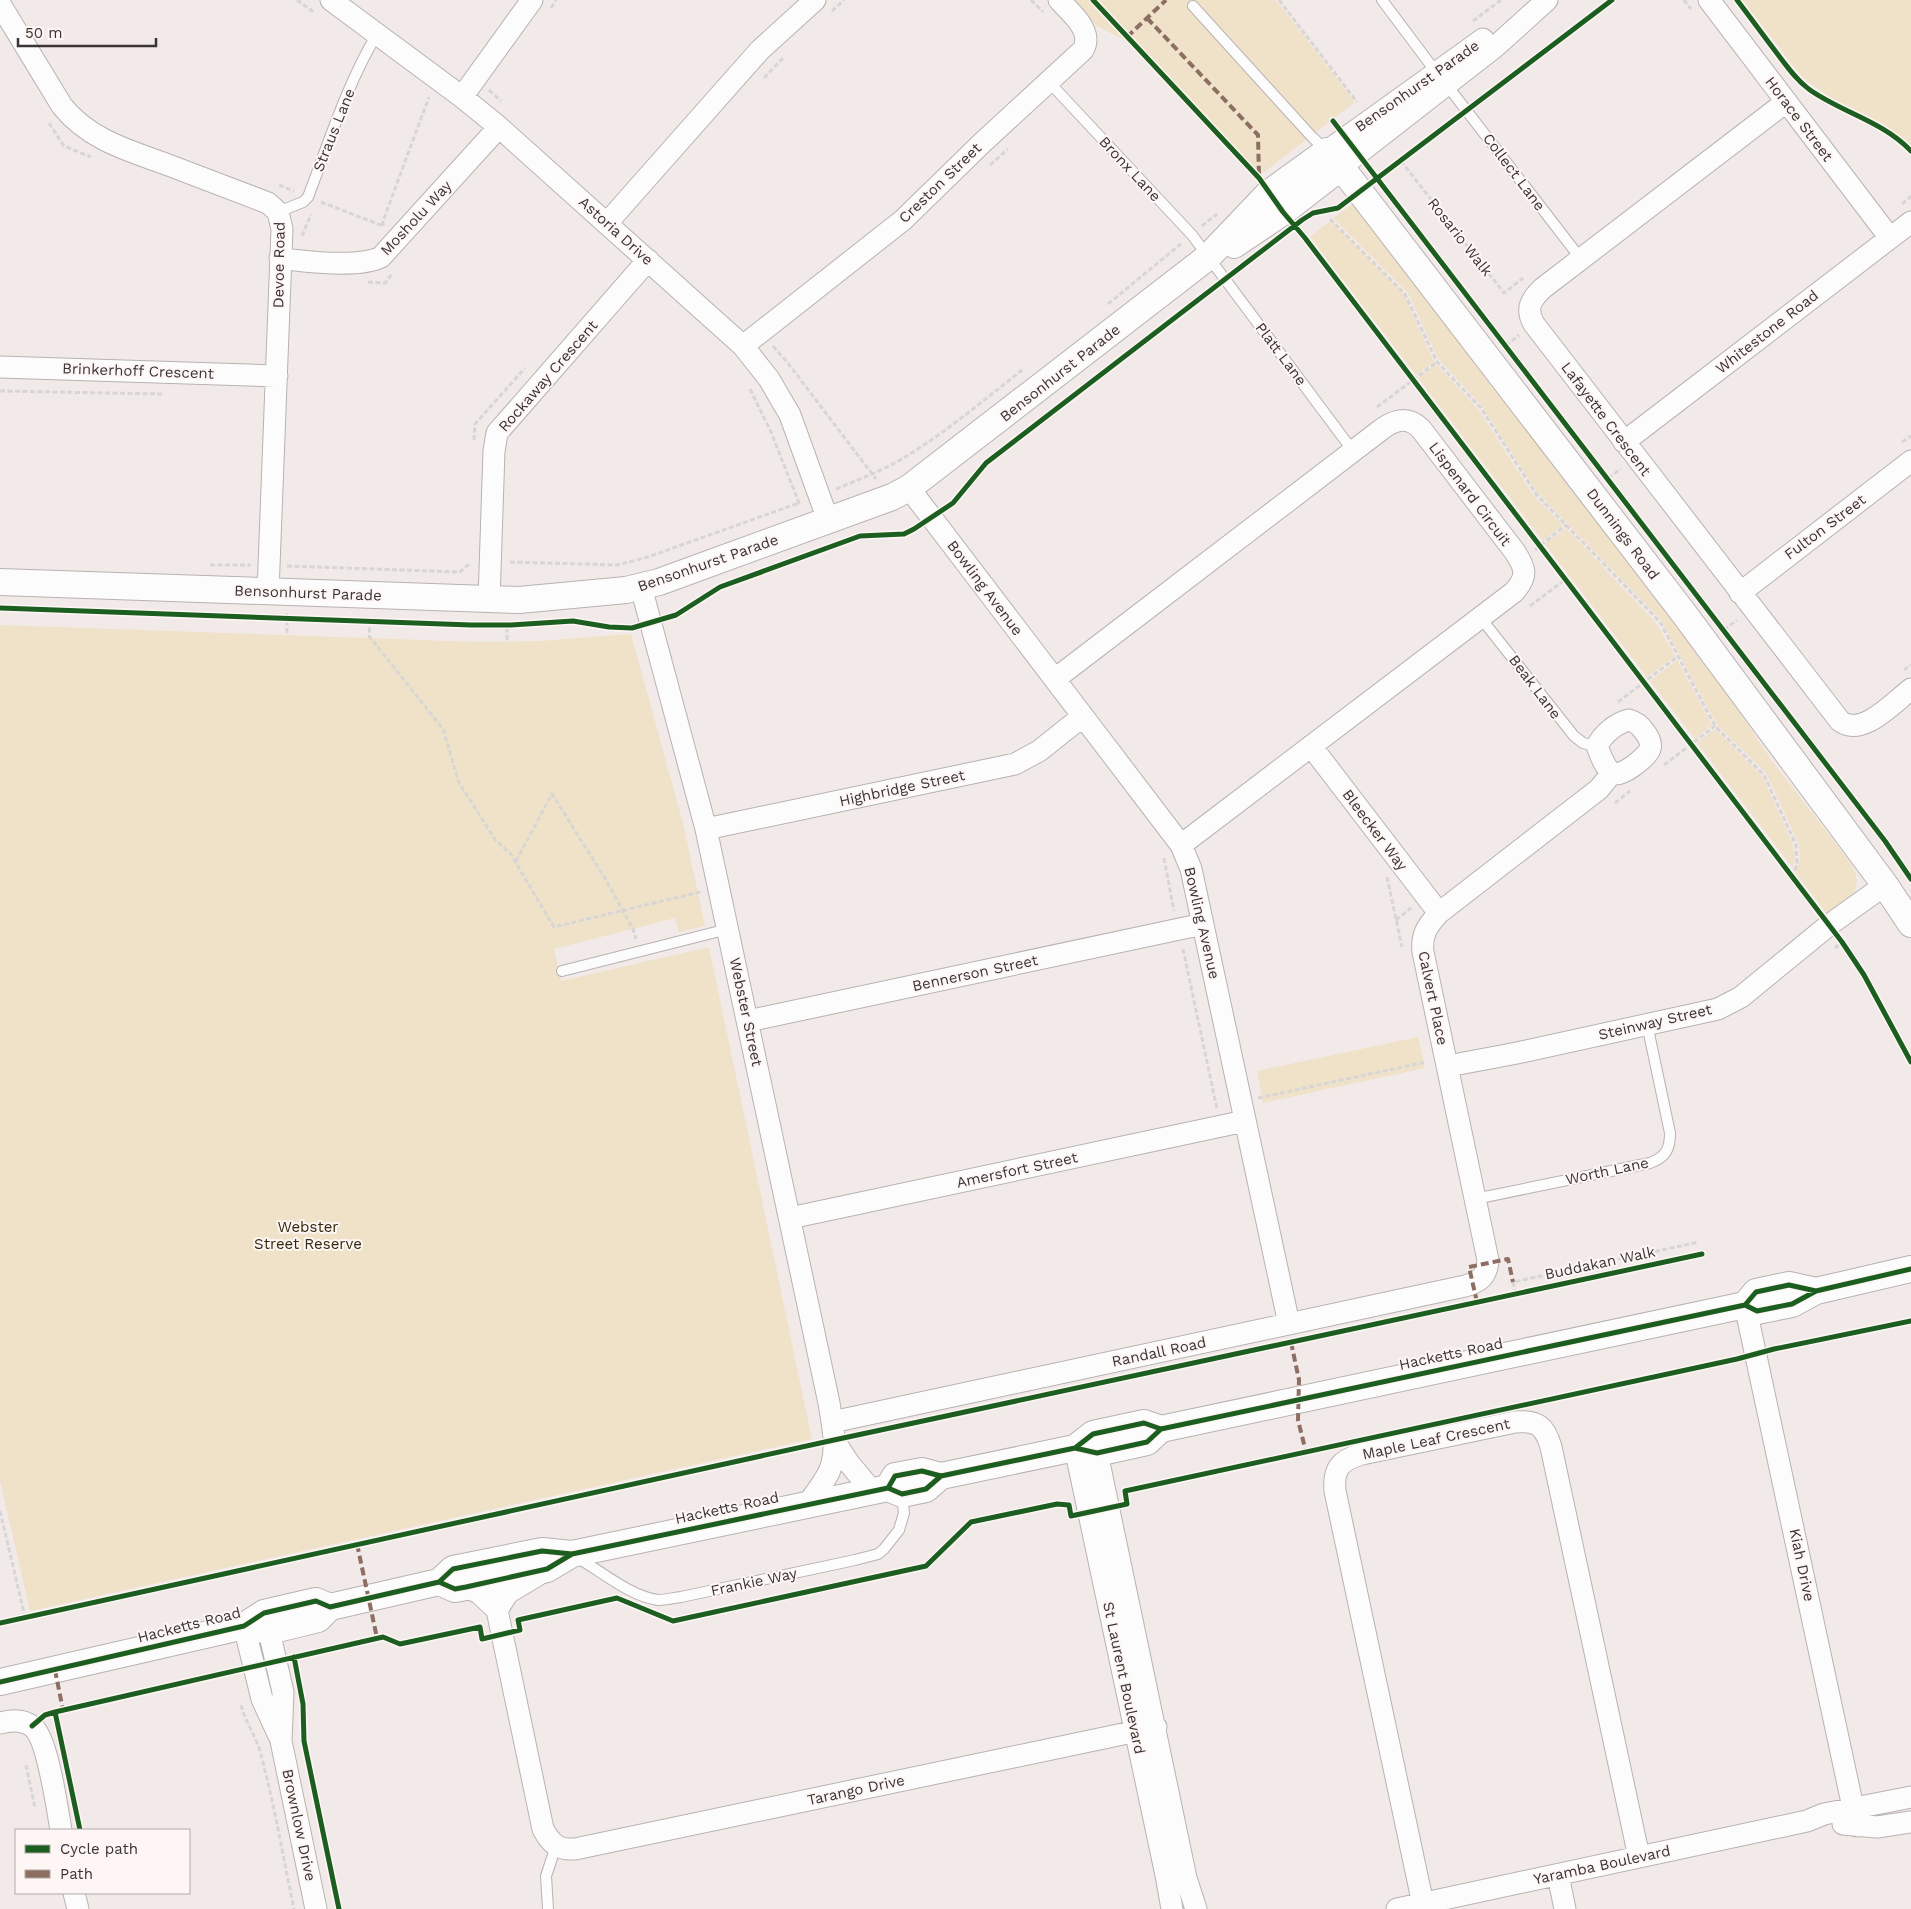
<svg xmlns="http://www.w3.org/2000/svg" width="1911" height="1909" viewBox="0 0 1911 1909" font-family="'Work Sans',sans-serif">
	<rect width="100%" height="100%" fill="#f2eae8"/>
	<!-- green -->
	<path fill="#efe2c9" d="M 1073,0 L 1276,0 L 1355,102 L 1255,179 L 1126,41 L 1097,26 Z
		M 1742,0 L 1911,0 L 1911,145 L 1884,124 L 1829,97 L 1803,78 Z
		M 1358,204 L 1694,645 L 1773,762 L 1852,865 C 1865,891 1849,900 1830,914 L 1826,913 L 1796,873 L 1800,859 L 1799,845 L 1766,773 L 1717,725 L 1661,620 L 1536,491 L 1482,406 L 1438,359 L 1408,293 L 1333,218 L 1351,205 Z
		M 1330,221 L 1404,295 L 1434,362 L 1416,375 L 1310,237 Z
		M 1435,365 L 1438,366 L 1478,409 L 1533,495 L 1563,525 L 1543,541 L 1418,378 Z
		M 1566,528 L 1656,623 L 1675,656 L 1647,677 L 1545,544 Z
		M 0,625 L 479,642 L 540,641 L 631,634 L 683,823 L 705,926 L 679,932 L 675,918 L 554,949 L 561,981 L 709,947 L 812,1439 L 30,1611 L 0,1481 Z
		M 1677,660 L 1712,725 L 1695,739 L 1650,681 Z
		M 1715,729 L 1762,776 L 1792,842 L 1795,857 L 1793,868 L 1697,743 Z
		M 1418,1037 L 1425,1068 L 1263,1103 L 1257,1071 Z"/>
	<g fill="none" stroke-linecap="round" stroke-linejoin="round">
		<!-- service casing -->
		<g stroke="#b8b2b2" stroke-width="12">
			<path id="service" d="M 1382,0 L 1436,72
				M 1193,6 L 1312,137 L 1326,150
				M 1049,82 L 1192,235 L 1353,451
				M 1446,84 L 1581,259
				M 278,212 L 303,202 L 308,197 C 329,142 347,84 377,34
				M 1480,617 L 1574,736 L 1583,743 L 1597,746
				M 562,971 L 728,929
				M 1475,1199 L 1650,1163 C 1666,1157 1670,1149 1670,1133 L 1647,1024
				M 578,1558 C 602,1572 630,1596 658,1600 C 665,1600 673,1598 681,1597 L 855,1560 L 878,1554 L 884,1549 L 899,1530 L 904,1513 L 902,1495
				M 548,1909 L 546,1876 L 556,1846"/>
		</g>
		<!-- minor casing -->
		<g stroke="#b8b2b2" stroke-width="23">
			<path id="minor" d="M 331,0 L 462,97 L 499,127 L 743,346 L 769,379 L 790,415 L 828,520
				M 1709,0 L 1890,238
				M 0,4 L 62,106 C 90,141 131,151 171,166 C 203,178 236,191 268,203 L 278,212 L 282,229 L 268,592
				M 462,97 L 532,0
				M 1786,102 L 1543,288 C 1531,299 1525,309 1534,324 L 1840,721 C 1862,738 1894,702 1911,689
				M 1327,151 L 1483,39
				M 1341,167 L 1495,47 L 1547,0
				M 607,223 L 760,50 L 815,0
				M 280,258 C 305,262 360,268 381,257 L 499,127
				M 743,346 L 903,220 L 982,143 L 1083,50 C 1094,31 1071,13 1059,0
				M 0,367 L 277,376
				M 1624,442 L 1911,222
				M 909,488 L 1181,845 L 1191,869 L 1289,1324
				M 641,587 L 706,829 L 829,1403 C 832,1422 837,1444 832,1463 C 829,1478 816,1491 808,1504
				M 1740,593 L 1911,461
				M 489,600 L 494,451 L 497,433 L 648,260
				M 1055,679 L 1382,429 C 1396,419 1408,416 1421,429 L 1515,552 C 1526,569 1528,576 1514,592 L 1181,845
				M 1629,720 C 1636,722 1640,725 1644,731 C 1648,736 1652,743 1650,749 C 1647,757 1620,779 1612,773 C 1605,768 1600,754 1597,746 C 1603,734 1616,723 1629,720 Z
				M 1311,746 L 1439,913
				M 706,829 L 1015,764 L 1039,751 L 1083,716
				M 748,1021 L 1203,924
				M 1448,1066 L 1517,1053 L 1718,1009 L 1741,997 L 1829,925 L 1885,885
				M 790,1218 L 1245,1121
				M 1745,1305 L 1857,1826
				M 832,1422 L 1465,1286 C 1480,1282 1487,1276 1488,1260 L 1423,952 C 1421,935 1427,926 1439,913 L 1599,789 L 1612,773
				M 834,1440 L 848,1462 L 872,1491
				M 1075,1448 L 1166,1875 L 1172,1909
				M 1097,1453 L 1186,1878 L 1196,1909
				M 466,1587 L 479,1593 L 497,1610 L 543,1829 C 551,1844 558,1850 575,1849 L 1156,1727
				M 497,1610 L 508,1593 L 538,1575
				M 244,1626 L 262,1699 L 279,1736
				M 269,1631 L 283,1692 L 281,1741 L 316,1909
				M 0,1723 C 11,1720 23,1719 33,1727 C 48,1740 57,1808 61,1830
				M 1843,1824 L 1877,1827 L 1911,1822
				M 1558,1875 L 1565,1909
				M 74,1893 L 78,1909
				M 1423,1904 L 1335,1491 C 1333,1469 1340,1460 1362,1454 L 1515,1422 C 1537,1420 1545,1426 1551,1447 L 1639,1857
				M 1397,1909 L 1807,1821 L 1824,1814 L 1911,1797"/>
		</g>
		<!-- tertiary casing -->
		<g stroke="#b8b2b2" stroke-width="28">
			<path id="tertiary" d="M 1234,245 L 1283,212 L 1341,167
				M 0,582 L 519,600 L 626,590 L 659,582 L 892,497 L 909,488 L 1208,257 L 1269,193 L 1327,151 L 1341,167 L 1682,611 L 1885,885 L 1911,924
				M 1745,1305 L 1757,1311 L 1792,1304 L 1816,1291 L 1911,1269
				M 1075,1448 L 1093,1434 L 1144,1423 L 1161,1429 L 1745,1305 L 1756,1292 L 1789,1285 L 1816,1291
				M 888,1488 L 895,1476 L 922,1471 L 941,1476 L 1075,1448 L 1097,1453 L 1147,1442 L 1161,1429
				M 439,1582 L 455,1589 L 466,1587 L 547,1569 L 572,1554
				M 244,1626 L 269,1631 L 318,1619 L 330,1607 L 439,1582 L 453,1569 L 542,1551 L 572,1554 L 888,1488 L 902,1494 L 926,1489 L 941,1476
				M 0,1682 L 244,1626 L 264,1613 L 316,1601 L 330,1607"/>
		</g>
		<!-- path -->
		<path stroke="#d8d6d5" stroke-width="3" stroke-dasharray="5 2.5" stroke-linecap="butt" d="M 297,0 L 315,13
			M 1031,0 L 1043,12
			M 1279,0 L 1357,102
			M 1684,0 L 1691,9
			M 551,8 L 556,0
			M 832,11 L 844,0
			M 1473,21 L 1501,0
			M 764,78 L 784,57
			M 489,90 L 501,101
			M 49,123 L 64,146 L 91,157
			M 1401,161 L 1504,293 L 1523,278
			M 990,165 L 1008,149
			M 279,185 L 294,191
			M 321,202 L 383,226 L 384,224
			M 1902,204 L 1911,196
			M 1330,219 L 1405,294 L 1437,362 L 1481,408 L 1536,494 L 1660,622 L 1715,726 L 1764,775 L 1796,845 L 1797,864 L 1793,876
			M 383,226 L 383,221 L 429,97
			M 1202,226 L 1217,214
			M 302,236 L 311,214
			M 368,282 L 385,283 L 392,274
			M 1108,304 L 1182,243
			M 773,346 L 787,362 L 876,479
			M 1506,346 L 1519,335
			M 750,389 L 771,432 L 799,503 L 802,502
			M 0,391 L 162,394
			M 1377,407 L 1437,362
			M 474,440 L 475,424 L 525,368
			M 1902,442 L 1911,436
			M 1608,478 L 1621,469
			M 836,489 C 860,479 884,470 905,457 C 946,432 984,400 1022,370
			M 1535,550 L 1566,525
			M 510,562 L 617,565 L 648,557 L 799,503
			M 210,565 L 251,565
			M 287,566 L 460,572 L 470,563
			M 1530,606 L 1566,579
			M 370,620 L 369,636 L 443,729 L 459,783 L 496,841 L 510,853 L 554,927 L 700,892
			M 1724,630 L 1737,620
			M 287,633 L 287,612
			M 507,640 L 507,622
			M 1904,670 L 1911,665
			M 1618,702 L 1677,657
			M 1664,765 L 1715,726
			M 1615,803 L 1630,791
			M 1164,858 L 1174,911
			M 516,861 L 552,794 L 606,880 L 633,929 L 636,939
			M 1387,877 L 1402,947
			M 1396,920 L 1411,908
			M 1835,948 L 1842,942
			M 1183,949 L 1217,1109
			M 1258,1098 L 1426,1062
			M 1516,1294 L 1513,1282 L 1699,1242
			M 0,1511 L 25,1617
			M 241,1705 C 245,1721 255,1735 260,1751 C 274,1803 283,1856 294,1909
			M 55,1712 L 58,1727
			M 303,1718 L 304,1741 L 308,1759 L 339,1909
			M 26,1765 L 35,1808"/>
		<!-- service -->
		<use href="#service" stroke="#fdfcfc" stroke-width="10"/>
		<!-- minor -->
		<use href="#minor" stroke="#fdfcfc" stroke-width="21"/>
		<!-- tertiary -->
		<use href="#tertiary" stroke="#fdfcfc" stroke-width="26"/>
		<!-- quiet -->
		<path stroke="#8d6e63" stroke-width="4" stroke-dasharray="8 4" stroke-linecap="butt" d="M 1147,18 L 1258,135 L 1259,178
			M 1127,37 L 1166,0
			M 1477,1302 L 1469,1267 L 1508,1259 L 1513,1282
			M 1291,1342 L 1299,1380 L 1298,1420 L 1306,1452
			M 357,1544 L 377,1638
			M 55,1670 L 63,1710"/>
		<!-- cycleway casing -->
		<g stroke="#fef6f4" stroke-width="8">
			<path id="cycleway" d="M 1093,0 L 1259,178 L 1283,212 L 1305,238 L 1842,942 L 1864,975 L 1911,1062
				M 1737,0 C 1750,17 1763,35 1776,52 C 1786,65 1796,80 1810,90 C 1843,113 1882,121 1911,151
				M 1333,121 L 1885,841 L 1911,879
				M 0,608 L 471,625 L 511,625 L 573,621 L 609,627 L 632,628 L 676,615 L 720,587 L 860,536 L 904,534 L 914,529 L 953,503 L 986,463 L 1302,220 L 1313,213 L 1338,208 L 1612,0
				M 1745,1305 L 1757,1311 L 1792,1304 L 1816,1291 L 1911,1269
				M 1075,1448 L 1093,1434 L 1144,1423 L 1161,1429 L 1745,1305 L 1756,1292 L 1789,1285 L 1816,1291
				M 888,1488 L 895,1476 L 922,1471 L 941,1476 L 1075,1448 L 1097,1453 L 1147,1442 L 1161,1429
				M 439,1582 L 455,1589 L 466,1587 L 547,1569 L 572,1554
				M 0,1623 L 834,1440 L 1702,1254
				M 294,1657 L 303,1704 L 304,1741 L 339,1909
				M 0,1682 L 244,1626 L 264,1613 L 316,1601 L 330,1607 L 439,1582 L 453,1569 L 542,1551 L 572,1554 L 888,1488 L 902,1494 L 926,1489 L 941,1476
				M 55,1712 L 80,1830
				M 32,1726 L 45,1715 L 55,1712 L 383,1637 L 400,1644 L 480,1627 L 482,1639 L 520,1630 L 518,1620 L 617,1598 L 673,1621 L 926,1566 L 971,1522 L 1057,1504 L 1069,1505 L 1071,1516 L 1127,1504 L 1125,1491 L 1737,1359 L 1774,1349 L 1911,1321"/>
		</g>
		<!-- cycleway -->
		<use href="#cycleway" stroke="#1b5e20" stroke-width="5"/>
	</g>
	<g text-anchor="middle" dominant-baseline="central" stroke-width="4" stroke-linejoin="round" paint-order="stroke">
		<!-- street labels -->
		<g font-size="15" fill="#3a3534" stroke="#fef6f4">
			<text transform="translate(1417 86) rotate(-35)">Bensonhurst Parade</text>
			<text transform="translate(1799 119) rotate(53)">Horace Street</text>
			<text transform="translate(334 130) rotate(-68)">Straus Lane</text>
			<text transform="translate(1130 169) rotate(47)">Bronx Lane</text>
			<text transform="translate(1514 172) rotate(53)">Collect Lane</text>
			<text transform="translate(940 183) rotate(-44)">Creston Street</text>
			<text transform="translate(416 218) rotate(-47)">Mosholu Way</text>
			<text transform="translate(616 231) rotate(42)">Astoria Drive</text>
			<text transform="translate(1460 237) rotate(52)">Rosario Walk</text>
			<text transform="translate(279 265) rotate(-89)">Devoe Road</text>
			<text transform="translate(1767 332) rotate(-38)">Whitestone Road</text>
			<text transform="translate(1281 354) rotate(53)">Platt Lane</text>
			<text transform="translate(138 371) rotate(2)">Brinkerhoff Crescent</text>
			<text transform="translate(1060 373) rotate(-38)">Bensonhurst Parade</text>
			<text transform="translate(548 376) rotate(-49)">Rockaway Crescent</text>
			<text transform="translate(1606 419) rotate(53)">Lafayette Crescent</text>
			<text transform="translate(1470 494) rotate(53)">Lispenard Circuit</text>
			<text transform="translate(1825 527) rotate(-37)">Fulton Street</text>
			<text transform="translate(1623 534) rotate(53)">Dunnings Road</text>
			<text transform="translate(708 563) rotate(-19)">Bensonhurst Parade</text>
			<text transform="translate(985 588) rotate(53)">Bowling Avenue</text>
			<text transform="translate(308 593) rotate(2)">Bensonhurst Parade</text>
			<text transform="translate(1535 687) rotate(53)">Beak Lane</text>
			<text transform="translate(902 788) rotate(-12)">Highbridge Street</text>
			<text transform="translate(1375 830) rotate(53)">Bleecker Way</text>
			<text transform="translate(1202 923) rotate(77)">Bowling Avenue</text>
			<text transform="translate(975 973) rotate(-12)">Bennerson Street</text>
			<text transform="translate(1433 998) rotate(78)">Calvert Place</text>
			<text transform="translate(746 1012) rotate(78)">Webster Street</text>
			<text transform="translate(1655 1022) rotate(-13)">Steinway Street</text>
			<text transform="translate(1017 1170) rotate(-12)">Amersfort Street</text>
			<text transform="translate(1607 1171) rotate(-12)">Worth Lane</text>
			<text transform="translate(1600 1263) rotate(-12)">Buddakan Walk</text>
			<text transform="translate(1159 1352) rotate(-12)">Randall Road</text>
			<text transform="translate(1451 1354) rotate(-12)">Hacketts Road</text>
			<text transform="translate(1436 1439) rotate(-12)">Maple Leaf Crescent</text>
			<text transform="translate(727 1508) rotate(-12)">Hacketts Road</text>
			<text transform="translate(1802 1565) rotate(78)">Kiah Drive</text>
			<text transform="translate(754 1582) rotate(-12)">Frankie Way</text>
			<text transform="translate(189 1625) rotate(-14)">Hacketts Road</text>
			<text transform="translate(1124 1678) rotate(78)">St Laurent Boulevard</text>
			<text transform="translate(856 1790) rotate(-12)">Tarango Drive</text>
			<text transform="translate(299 1825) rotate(78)">Brownlow Drive</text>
			<text transform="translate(1602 1865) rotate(-12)">Yaramba Boulevard</text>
		</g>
		<!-- park labels -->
		<g font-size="15" fill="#33290b" stroke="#fef6f4">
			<text x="308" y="1227">Webster<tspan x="308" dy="17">Street Reserve</tspan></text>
		</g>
	</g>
	<!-- legend -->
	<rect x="15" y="1829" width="175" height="65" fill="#fef6f4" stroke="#b0a9a7"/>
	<rect x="25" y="1845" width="25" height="8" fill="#1b5e20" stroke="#b0a9a7"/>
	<text x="60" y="1854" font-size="15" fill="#3a3534">Cycle path</text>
	<rect x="25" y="1870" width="25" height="8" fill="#8d6e63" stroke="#b0a9a7"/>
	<text x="60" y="1879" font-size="15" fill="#3a3534">Path</text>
	<!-- scale -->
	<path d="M18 38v8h138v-8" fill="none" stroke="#3a3534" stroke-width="2.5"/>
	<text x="25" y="38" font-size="15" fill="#3a3534" stroke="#fef6f4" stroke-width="4" paint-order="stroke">50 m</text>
</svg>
